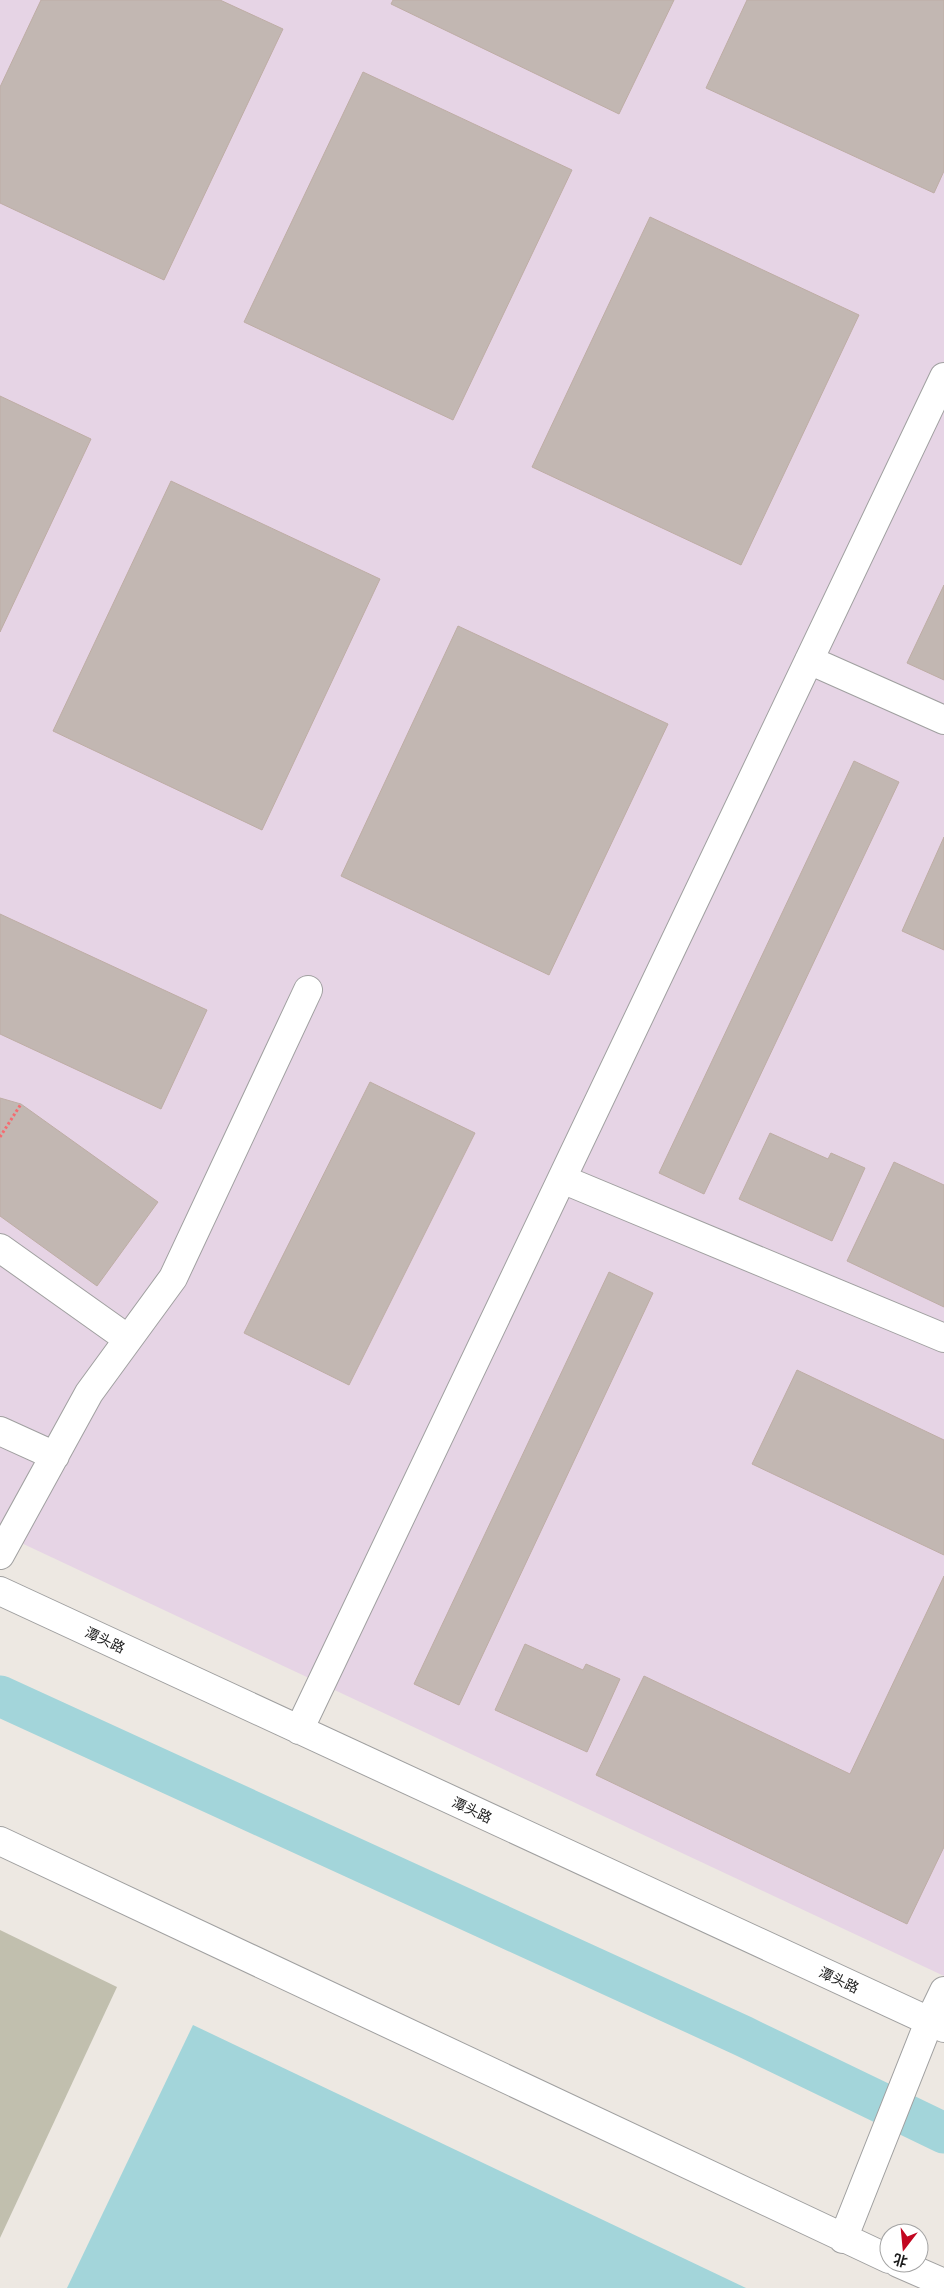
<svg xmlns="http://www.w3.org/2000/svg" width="944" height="2288" viewBox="0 0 944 2288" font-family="Jost,'Noto Sans SC',sans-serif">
	<rect width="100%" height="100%" fill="#ede8e2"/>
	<!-- industrial -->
	<path fill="#e6d4e5" d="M 0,0 L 944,0 L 944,1976 L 0,1533 Z"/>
	<!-- construction -->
	<path fill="#c1bfae" d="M 0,1930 L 117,1987 L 0,2238 Z"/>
	<!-- water -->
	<path fill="#a3d5da" d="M 193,2025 L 746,2288 L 67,2288 Z"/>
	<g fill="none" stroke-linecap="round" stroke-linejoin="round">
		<!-- canal -->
		<path stroke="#a3d5da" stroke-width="41" d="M 0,1696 L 743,2036 L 944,2133"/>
	</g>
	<!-- building -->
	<path fill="#c2b7b2" stroke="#beada5" d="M 41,0 L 220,0 L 283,29 L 164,280 L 0,203 L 0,87 Z
		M 393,0 L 674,0 L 619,114 L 391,4 Z
		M 747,0 L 944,0 L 944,171 L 934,193 L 706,88 Z
		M 363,72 L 572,170 L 453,420 L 244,322 Z
		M 650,217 L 859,315 L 741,565 L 532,467 Z
		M 0,396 L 91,439 L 0,632 Z
		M 171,481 L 380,579 L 262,830 L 53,731 Z
		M 944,585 L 944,680 L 907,663 Z
		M 458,626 L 668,724 L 549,975 L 341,876 Z
		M 854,761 L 899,782 L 704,1194 L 659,1173 Z
		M 944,837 L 944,950 L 902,931 Z
		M 0,914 L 207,1010 L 161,1109 L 0,1034 Z
		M 370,1082 L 475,1133 L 349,1385 L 244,1333 Z
		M 0,1098 L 21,1104 L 158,1202 L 97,1286 L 0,1216 Z
		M 770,1133 L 828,1159 L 831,1153 L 865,1168 L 832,1241 L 739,1199 Z
		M 894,1162 L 944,1185 L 944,1307 L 847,1261 Z
		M 609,1272 L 653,1293 L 459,1705 L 414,1684 Z
		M 797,1370 L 944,1440 L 944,1555 L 752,1464 Z
		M 944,1576 L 944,1847 L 907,1924 L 596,1775 L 644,1676 L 850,1774 Z
		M 525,1644 L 583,1670 L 586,1664 L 620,1679 L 587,1752 L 495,1710 Z"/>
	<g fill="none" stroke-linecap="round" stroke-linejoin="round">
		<!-- minor casing -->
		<g stroke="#a0a0a0" stroke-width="30">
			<path id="minor" d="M 809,660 L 944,720
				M 562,1179 L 944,1338
				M 0,1248 L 128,1339
				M 0,1431 L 55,1456
				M 0,1555 L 89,1393 L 173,1278 L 308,990
				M 0,1591 L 944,2028
				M 299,1730 L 944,377
				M 0,1841 L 889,2259
				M 843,2239 L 929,2022 L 944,1991
				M 898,2263 L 944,2283"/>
		</g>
		<!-- path -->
		<path stroke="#f56b70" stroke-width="3" stroke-dasharray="2.5 2.5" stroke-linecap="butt" d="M 0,1137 L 21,1104"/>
		<!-- minor -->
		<use href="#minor" stroke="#fff" stroke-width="28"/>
	</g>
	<g text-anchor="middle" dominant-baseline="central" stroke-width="4.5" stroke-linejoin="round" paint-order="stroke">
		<!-- street labels -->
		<g font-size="14" fill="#1c1c1c" stroke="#fff">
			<text transform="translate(105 1640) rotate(25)">潭头路</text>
			<text transform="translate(472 1810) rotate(25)">潭头路</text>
			<text transform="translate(839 1980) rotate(25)">潭头路</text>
		</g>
	</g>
	<!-- north arrow -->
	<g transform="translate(904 2248) rotate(196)"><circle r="24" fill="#ffffff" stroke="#a4a4a4"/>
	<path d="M0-4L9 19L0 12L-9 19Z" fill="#c20620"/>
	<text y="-8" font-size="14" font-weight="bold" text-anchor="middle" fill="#1c1c1c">北</text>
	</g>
</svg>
